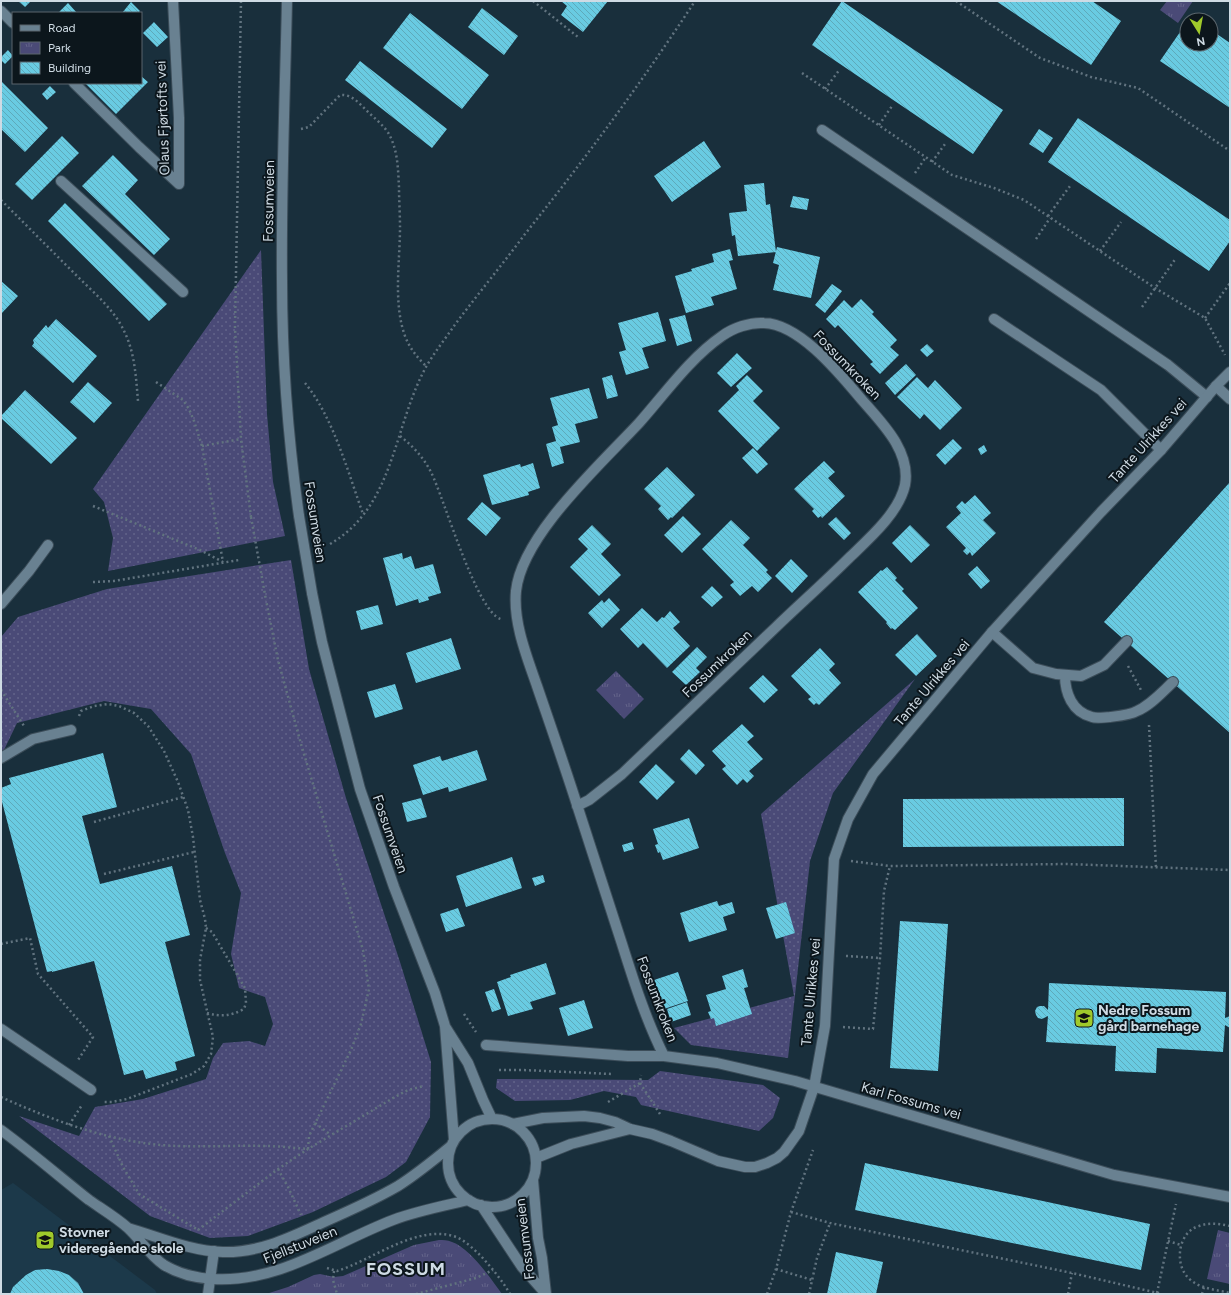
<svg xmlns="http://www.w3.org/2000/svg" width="1231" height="1295" viewBox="0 0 1231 1295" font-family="Figtree,sans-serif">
	<defs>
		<pattern id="grass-dots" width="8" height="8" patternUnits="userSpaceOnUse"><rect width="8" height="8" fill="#4a4a77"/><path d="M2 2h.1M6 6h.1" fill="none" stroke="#63648a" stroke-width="1.8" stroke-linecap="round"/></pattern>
		<pattern id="park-tufts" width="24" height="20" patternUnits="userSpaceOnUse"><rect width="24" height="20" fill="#4a4a77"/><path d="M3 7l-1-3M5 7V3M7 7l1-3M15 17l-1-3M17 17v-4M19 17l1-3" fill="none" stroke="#63648a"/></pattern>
		<pattern id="building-back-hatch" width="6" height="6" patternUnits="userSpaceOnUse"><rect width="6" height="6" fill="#69cbe2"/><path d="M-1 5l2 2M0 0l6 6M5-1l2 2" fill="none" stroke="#5ea9ba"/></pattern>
	</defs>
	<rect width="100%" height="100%" fill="#192f3c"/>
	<!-- built -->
	<path fill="#1c394a" d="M 13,1183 L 155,1290 L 157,1294 L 1,1294 L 1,1190 Z"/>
	<!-- grass -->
	<path fill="url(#grass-dots)" d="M 261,250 L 267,414 L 273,482 L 285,536 L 108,571 L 113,538 L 104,502 L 93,489 Z
		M 291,560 L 309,669 L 346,798 L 400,962 L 431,1062 L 430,1117 L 406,1162 L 386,1177 L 313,1212 L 248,1236 L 210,1238 L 150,1216 L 19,1116 L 79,1136 L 95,1107 L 143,1099 L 206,1079 L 213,1058 L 223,1043 L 249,1041 L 265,1046 L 273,1024 L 265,997 L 239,988 L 231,954 L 241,893 L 225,853 L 191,754 L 151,709 L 104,701 L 17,723 L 4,750 L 1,752 L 1,637 L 18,617 L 107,589 Z
		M 915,679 L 833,793 L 810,861 L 788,1058 L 691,1045 L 674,1028 L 794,996 L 761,814 Z
		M 660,1071 L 763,1085 L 780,1098 L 773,1118 L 759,1131 L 641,1105 L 636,1097 L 604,1091 L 570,1100 L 515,1101 L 496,1088 L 497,1079 L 648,1080 Z"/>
	<!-- park -->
	<path fill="url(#park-tufts)" d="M 1167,1 L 1193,1 L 1178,23 L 1160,10 Z
		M 616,671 L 644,699 L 624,719 L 596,690 Z
		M 1218,1230 L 1230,1233 L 1230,1284 L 1207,1279 Z
		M 439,1240 C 443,1240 447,1240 452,1242 C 470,1248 491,1279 502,1294 L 266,1294 L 288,1287 L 314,1275 L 320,1274 L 334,1277 L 343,1276 L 414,1245 Z"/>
	<!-- pitch -->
	<path fill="#4a4a77" d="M 468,1285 L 472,1294 L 434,1294 Z"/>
	<!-- building -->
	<path fill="url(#building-back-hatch)" d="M 18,1 L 31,1 L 25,7 Z
		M 561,1 L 608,1 L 583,32 L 561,15 L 567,6 Z
		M 842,1 L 1003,110 L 973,154 L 812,45 Z
		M 996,1 L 1092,1 L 1121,21 L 1091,65 Z
		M 131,2 L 140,11 L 138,13 L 122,13 Z
		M 68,3 L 77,13 L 58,13 Z
		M 482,8 L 518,36 L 504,55 L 468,27 Z
		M 410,13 L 489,75 L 462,109 L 383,48 Z
		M 154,22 L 168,37 L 157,47 L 143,33 Z
		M 1187,22 L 1187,44 L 1211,44 L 1211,30 L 1230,43 L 1230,108 L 1160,61 Z
		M 8,50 L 13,56 L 5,64 L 1,60 L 1,57 Z
		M 360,61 L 447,129 L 432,148 L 345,80 Z
		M 141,76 L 148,82 L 116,114 L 85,83 L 141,83 Z
		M 1,81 L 48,128 L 25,152 L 1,129 Z
		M 50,86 L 56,92 L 47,100 L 42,94 Z
		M 1078,118 L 1230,220 L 1230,241 L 1209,271 L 1048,162 Z
		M 1039,129 L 1053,138 L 1043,153 L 1029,144 Z
		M 62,136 L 79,153 L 32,200 L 15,184 Z
		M 704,141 L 721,167 L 672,202 L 654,176 Z
		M 113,155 L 138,180 L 125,194 L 170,239 L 154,255 L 82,186 Z
		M 764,183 L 766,205 L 770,204 L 776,252 L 738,256 L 735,235 L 732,236 L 729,213 L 747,211 L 744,185 Z
		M 793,196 L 809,199 L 807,210 L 790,207 Z
		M 65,203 L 167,304 L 149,321 L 48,221 Z
		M 777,247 L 820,257 L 811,298 L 773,290 L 779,265 L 773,263 Z
		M 730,249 L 733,260 L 729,261 L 737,289 L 711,297 L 714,305 L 686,313 L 675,276 L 692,271 L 691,269 L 714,262 L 712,254 Z
		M 1,281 L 18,296 L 1,314 Z
		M 832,284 L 842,291 L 825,313 L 815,305 Z
		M 861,299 L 874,312 L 872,314 L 897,340 L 890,347 L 899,355 L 880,374 L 870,364 L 873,362 L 838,325 L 835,328 L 826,319 L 844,300 L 852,308 Z
		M 658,312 L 666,341 L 642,348 L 649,368 L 626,375 L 619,352 L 626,350 L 618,323 Z
		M 685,315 L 692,341 L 677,346 L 669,319 Z
		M 56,319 L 97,356 L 73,383 L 32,346 L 34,343 L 33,340 L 46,325 L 48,328 Z
		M 927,344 L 934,351 L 927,357 L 920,350 Z
		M 737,353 L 752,368 L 731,387 L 717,373 Z
		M 906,364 L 916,375 L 895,395 L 885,383 Z
		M 612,375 L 618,396 L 607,399 L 602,378 Z
		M 747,375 L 763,391 L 753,401 L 780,428 L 757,451 L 718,411 L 739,390 L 736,386 Z
		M 917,377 L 928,388 L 935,380 L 962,408 L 940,430 L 924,414 L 920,419 L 897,397 Z
		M 88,382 L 112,403 L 94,423 L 70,402 Z
		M 589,388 L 598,418 L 575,424 L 580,442 L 560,447 L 564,463 L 552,467 L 546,444 L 556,441 L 552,427 L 558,425 L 550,398 Z
		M 25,390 L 77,438 L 51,464 L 1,418 L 1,416 Z
		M 953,439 L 962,448 L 945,465 L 936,455 Z
		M 984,445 L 987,451 L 981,455 L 978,449 Z
		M 753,448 L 768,464 L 757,474 L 742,458 Z
		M 824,461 L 835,472 L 828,478 L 845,496 L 822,518 L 821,516 L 818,518 L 812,511 L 814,509 L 794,489 Z
		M 533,463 L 540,488 L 528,492 L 529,495 L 492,505 L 483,475 L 520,464 L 521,467 Z
		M 667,467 L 695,495 L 672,518 L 671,517 L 668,520 L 658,509 L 661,506 L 644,489 Z
		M 1230,482 L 1230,733 L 1104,622 Z
		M 975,495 L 991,513 L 983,520 L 996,533 L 972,556 L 970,552 L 967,555 L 963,551 L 966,548 L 946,527 L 961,513 L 956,507 L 962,501 L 965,504 Z
		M 482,502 L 501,518 L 486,536 L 467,519 Z
		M 683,516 L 701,534 L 682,553 L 664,535 Z
		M 836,517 L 851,533 L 844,540 L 828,524 Z
		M 731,520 L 750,538 L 743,545 L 768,570 L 766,572 L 772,578 L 758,592 L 752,586 L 740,596 L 730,585 L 734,582 L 702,549 Z
		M 592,525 L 611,544 L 601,554 L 621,575 L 599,596 L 570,567 L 588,549 L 578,539 Z
		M 910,525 L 930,545 L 911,563 L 892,543 Z
		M 402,553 L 403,559 L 411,556 L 415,569 L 433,564 L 441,593 L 428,597 L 429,600 L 419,603 L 418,599 L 396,606 L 383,558 Z
		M 791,559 L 808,576 L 792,593 L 775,576 Z
		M 977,566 L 990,581 L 981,589 L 968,574 Z
		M 887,567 L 897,578 L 895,580 L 904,589 L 902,591 L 918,608 L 895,630 L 892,628 L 891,629 L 886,623 L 887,622 L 858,592 L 881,570 L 882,571 Z
		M 712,586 L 723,597 L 712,607 L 701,597 Z
		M 609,598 L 620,610 L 602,628 L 588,613 L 602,600 L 604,603 Z
		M 378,605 L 383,624 L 361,630 L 356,611 Z
		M 642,608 L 657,622 L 662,617 L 664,618 L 670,611 L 680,622 L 673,628 L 690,646 L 667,668 L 643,643 L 638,648 L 620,629 Z
		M 917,634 L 937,656 L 916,676 L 895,655 Z
		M 451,638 L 461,669 L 416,683 L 406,653 Z
		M 697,647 L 707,657 L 696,668 L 700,672 L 686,685 L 672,672 Z
		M 820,648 L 835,664 L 829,670 L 841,683 L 819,705 L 816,703 L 814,705 L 808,699 L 811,697 L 791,676 Z
		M 763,675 L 778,690 L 764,703 L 749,688 Z
		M 395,684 L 403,709 L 375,718 L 367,692 Z
		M 742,724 L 754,736 L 747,742 L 763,759 L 749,771 L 754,776 L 747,783 L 743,779 L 737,785 L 722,769 L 726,766 L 712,751 Z
		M 689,749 L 705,765 L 696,775 L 680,759 Z
		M 477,750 L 487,780 L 449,792 L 448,787 L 423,795 L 413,765 L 440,756 L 442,761 Z
		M 103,753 L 117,807 L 82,816 L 100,884 L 172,866 L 190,935 L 165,942 L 195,1056 L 175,1062 L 177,1070 L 146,1079 L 143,1070 L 124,1075 L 94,961 L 52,972 L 52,971 L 47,972 L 1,798 L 1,788 L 11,784 L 9,778 Z
		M 656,764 L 675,782 L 657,800 L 639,782 Z
		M 421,798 L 427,817 L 407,822 L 402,803 Z
		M 1124,798 L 1124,846 L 903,847 L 903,799 Z
		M 689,818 L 699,848 L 663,860 L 660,852 L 658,853 L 655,845 L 658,844 L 653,829 Z
		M 632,842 L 634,849 L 624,852 L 622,845 Z
		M 512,857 L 522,888 L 466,907 L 456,876 Z
		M 543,875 L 545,882 L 535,886 L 532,878 Z
		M 717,901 L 719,906 L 732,902 L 735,913 L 723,917 L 727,930 L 689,942 L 680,913 Z
		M 786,902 L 795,933 L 776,939 L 766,908 Z
		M 458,908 L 465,926 L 446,932 L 440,914 Z
		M 900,921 L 948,924 L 938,1071 L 890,1068 Z
		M 546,963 L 556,994 L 530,1002 L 533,1009 L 508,1016 L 497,982 L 511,977 L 510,975 Z
		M 743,969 L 748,987 L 744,988 L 752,1014 L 716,1026 L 714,1018 L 711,1019 L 708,1012 L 711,1011 L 706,995 L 726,989 L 722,976 Z
		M 678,972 L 688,1001 L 664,1009 L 654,980 Z
		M 1049,983 L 1226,992 L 1225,1018 L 1230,1016 L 1230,1028 L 1225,1025 L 1223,1052 L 1157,1048 L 1156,1073 L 1115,1071 L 1116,1046 L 1046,1042 L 1048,1016 L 1042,1019 L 1038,1018 L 1036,1015 L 1035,1011 L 1037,1007 L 1040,1006 L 1044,1006 L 1048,1010 Z
		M 494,989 L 501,1009 L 492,1012 L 485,992 Z
		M 584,1000 L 593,1028 L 568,1036 L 559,1008 Z
		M 687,1002 L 691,1015 L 671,1022 L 667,1009 Z
		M 865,1163 L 1150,1224 L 1141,1270 L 855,1210 Z
		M 836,1252 L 883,1262 L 876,1294 L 827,1294 Z
		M 47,1269 L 59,1271 L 69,1275 L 78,1283 L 84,1294 L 10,1294 L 13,1287 L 26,1275 L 35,1270 Z"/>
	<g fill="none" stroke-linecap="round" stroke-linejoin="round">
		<!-- service casing -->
		<g stroke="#3c4d59" stroke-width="12">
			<path id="service" d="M 822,130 L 1168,365 L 1207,397
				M 61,181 L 183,292
				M 994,319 L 1101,390 L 1161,450
				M 1216,386 L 1230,399
				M 992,632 L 1033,668 L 1056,674 L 1081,676 L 1104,665 L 1127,641
				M 1065,675 C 1065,693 1072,712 1092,717 C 1097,719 1105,717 1110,717 C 1118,716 1130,715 1137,711 C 1151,705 1162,692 1173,682
				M 1,758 L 33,739 L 71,730
				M 1,1029 L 91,1090
				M 486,1045 L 628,1056 L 664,1056"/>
		</g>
		<!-- minor casing -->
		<g stroke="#3c4d59" stroke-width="12">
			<path id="minor" d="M 173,1 L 179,118 L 179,184
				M 1,11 L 13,23
				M 74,83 L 139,147 L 179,184
				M 1,604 L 29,571 L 48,545
				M 577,806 L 589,800 L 622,774 C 673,725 724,677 775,628 C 800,604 826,581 851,556 C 871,537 899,512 905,485 C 911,451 882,423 862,400 C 840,374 800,324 764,323 C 750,322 733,328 722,336 C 690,358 664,395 639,423 C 601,464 522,535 516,591 C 513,623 527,657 537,686 C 551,727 565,767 578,808 C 593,853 607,899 622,944 C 634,982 646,1020 664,1056 L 717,1063 L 795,1081 L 1114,1175 L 1230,1197
				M 513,1124 L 543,1118 L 584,1116 L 600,1118 L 615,1122 L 630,1129 L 652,1134 L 671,1141 L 718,1161 L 745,1167 L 755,1167 L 767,1163 L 777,1158 L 784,1152 L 799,1131 L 814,1087 L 825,1026 L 834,859 L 848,819 L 873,774 L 992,632 L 1101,512 L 1161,450 L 1216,386 L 1230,372
				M 536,1158 L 571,1144 L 630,1129
				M 208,1294 L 214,1251"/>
		</g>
		<!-- tertiary casing -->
		<g stroke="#3c4d59" stroke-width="12">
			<path id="tertiary" d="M 287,1 C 285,94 281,187 282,280 C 282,359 288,438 299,516
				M 312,593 L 322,642 L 360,789 L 394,887 L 435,993 L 445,1026 L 454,1140
				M 446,1028 L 468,1063 L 483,1100 L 492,1119
				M448 1163a44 44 0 1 1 88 0a44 44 0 1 1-88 0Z
				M 1,1130 C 31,1152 60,1177 89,1200 C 102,1209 117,1218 128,1228 C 141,1240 149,1255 164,1265 C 179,1274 196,1278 213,1279 C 279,1283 333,1243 393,1220 C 417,1211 443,1206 469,1200
				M 533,1180 L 538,1238 L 542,1258 L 546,1294
				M 481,1205 L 522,1267 L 546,1294
				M 128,1228 C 159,1237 190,1251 223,1252 C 260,1253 291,1237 324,1222 C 349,1211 374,1200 398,1186 C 417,1174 434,1160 451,1146"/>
		</g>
		<!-- path -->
		<path stroke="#61737f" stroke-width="2.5" stroke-dasharray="2 3" stroke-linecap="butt" d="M 241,1 L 235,328 L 241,439 L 251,517
			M 533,1 L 578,37
			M 956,1 L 1040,58 L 1091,77 L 1138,88 L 1230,151
			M 802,73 L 952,175 L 994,188 L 1024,200 L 1155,288 L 1205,318 L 1225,355
			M 825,89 L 840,69
			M 879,125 L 892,106
			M 301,129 L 309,127 L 340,95 C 351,94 358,102 365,109 C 374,118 385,126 390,136 C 398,152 398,170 399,187 C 399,200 400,214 400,227 C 400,262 393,303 405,336 C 410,349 417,357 426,366
			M 932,162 L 945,144
			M 915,173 L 926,157
			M 1,200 C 26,225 51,250 76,275 C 94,293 115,310 125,333 C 135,354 136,378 138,401
			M 1048,216 L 1070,186
			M 1036,239 L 1050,218
			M 1100,251 L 1121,222
			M 1142,307 L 1176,258
			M 1205,318 L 1230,283
			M 156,382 L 183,400 L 189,409 L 194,421 L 202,446 L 223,562
			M 305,383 C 333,417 348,472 363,514
			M 400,436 C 413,446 423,457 431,472 C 444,498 477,613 501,619
			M 202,446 L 241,439
			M 93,506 L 200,550 L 223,562
			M 330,544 C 395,506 393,427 426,367 C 434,353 445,339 454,326 C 477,295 502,265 525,234 C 585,159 642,82 695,1
			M 93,582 L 114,581 L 239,560
			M 1128,666 L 1141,690
			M 1,690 L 24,726
			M 79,716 L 81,711 L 94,706 L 108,704 L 119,706 L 134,713 L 148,726 L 164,751 L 178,782 L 188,810 L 193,837 L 200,900 L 205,919 L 206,928 L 200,960 L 200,980 L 213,1037 L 211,1054 L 204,1066 L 192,1074 L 127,1099 L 112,1102 L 103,1102
			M 1149,725 L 1156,868
			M 94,822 L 183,797
			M 851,861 L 890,866 L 1067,864 L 1230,870
			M 104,874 L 194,852
			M 206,928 L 212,932 L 245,988 L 246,1003 L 244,1009 C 231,1016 221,1017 207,1013
			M 1,944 L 30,938 L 38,974 L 93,1037 L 78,1060
			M 846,956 L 880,958
			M 464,1014 L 476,1032
			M 843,1027 L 873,1029 L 880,958 L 884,891 L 890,866
			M 499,1070 L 522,1070 L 612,1074
			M 640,1083 L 660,1114
			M 1,1097 C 52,1120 105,1140 161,1145 C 196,1148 230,1145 265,1146 C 279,1146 294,1148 308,1149 L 309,1136 L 351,1050 L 361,1024 L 369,989 L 363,950 L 301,744 L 278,660 L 266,600
			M 608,1102 L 640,1083 L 641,1075
			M 315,1123 L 331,1135
			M 69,1125 L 82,1105
			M 109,1136 L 123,1167 L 139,1194 L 198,1230
			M 278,1169 L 288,1187 L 301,1215
			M 791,1212 L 830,1223 L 1072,1273 L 1162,1294
			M 1230,1226 C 1220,1224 1210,1222 1199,1226 C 1177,1232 1173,1268 1192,1281 C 1202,1289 1218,1290 1230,1293
			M 198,1230 L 278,1169 L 308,1149 L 393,1098 L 408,1090 L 424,1086
			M 1168,1241 L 1181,1245
			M 327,1268 L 337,1271 C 372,1260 416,1225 453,1236 C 464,1239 472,1248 480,1255 C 491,1267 502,1280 510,1294
			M 776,1269 L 812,1280
			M 334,1271 L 333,1280 L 337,1294
			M 1157,1293 L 1176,1204
			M 416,1294 L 476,1278 L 493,1270
			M 767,1294 L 776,1269 L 791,1212 L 813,1150
			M 809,1294 L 817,1258 L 830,1223
			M 1068,1294 L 1072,1273
			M 1202,1294 L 1204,1287"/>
		<!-- service -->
		<use href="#service" stroke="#698191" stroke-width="10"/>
		<!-- minor -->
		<use href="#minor" stroke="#698191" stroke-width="10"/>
		<!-- tertiary -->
		<use href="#tertiary" stroke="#698191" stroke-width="10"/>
		<!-- tertiary-bridge casing -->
		<g stroke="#3c4d59" stroke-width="12" stroke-linecap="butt">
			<path id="tertiary-bridge" d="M 299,516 L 312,593"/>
		</g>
		<!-- path-bridge -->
		<path stroke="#61737f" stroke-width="2.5" stroke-dasharray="2 3" stroke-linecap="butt" d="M 251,517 L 266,600"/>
		<!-- tertiary-bridge -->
		<use href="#tertiary-bridge" stroke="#698191" stroke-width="10"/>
	</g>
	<!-- icons -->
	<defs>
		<g id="school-square" transform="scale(1)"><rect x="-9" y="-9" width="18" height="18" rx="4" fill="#a0c92b" stroke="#0c161c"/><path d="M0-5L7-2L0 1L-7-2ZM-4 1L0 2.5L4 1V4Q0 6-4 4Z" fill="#111"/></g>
	</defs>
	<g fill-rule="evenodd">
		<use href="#school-square" x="1084" y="1018"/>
		<use href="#school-square" x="45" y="1240"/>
	</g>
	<g text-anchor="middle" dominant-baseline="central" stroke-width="4" stroke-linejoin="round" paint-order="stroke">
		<!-- street labels -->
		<g font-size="14" fill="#cfdbe4" stroke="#0c161c">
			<text transform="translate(163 118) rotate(-92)">Olaus Fjørtofts vei</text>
			<text transform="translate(269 201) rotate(-89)">Fossumveien</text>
			<text transform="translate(847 365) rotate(46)">Fossumkroken</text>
			<text transform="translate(1148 441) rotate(-48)">Tante Ulrikkes vei</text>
			<text transform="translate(315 522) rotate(81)">Fossumveien</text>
			<text transform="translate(717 664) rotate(-44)">Fossumkroken</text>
			<text transform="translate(932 683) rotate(-50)">Tante Ulrikkes vei</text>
			<text transform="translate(390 834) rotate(71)">Fossumveien</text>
			<text transform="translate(811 992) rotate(-85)">Tante Ulrikkes vei</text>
			<text transform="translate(657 999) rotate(69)">Fossumkroken</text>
			<text transform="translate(911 1101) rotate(16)">Karl Fossums vei</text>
			<text transform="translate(525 1239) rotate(-97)">Fossumveien</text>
			<text transform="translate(300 1245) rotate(-22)">Fjellstuveien</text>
		</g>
		<!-- poi labels -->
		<g font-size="14" font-weight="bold" fill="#cfdbe4" stroke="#0c161c" text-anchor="start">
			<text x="1098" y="1010">Nedre Fossum<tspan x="1098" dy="16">gård barnehage</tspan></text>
			<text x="59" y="1232">Stovner<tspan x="59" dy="16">videregående skole</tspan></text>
		</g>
		<!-- district labels -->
		<g font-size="18" font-weight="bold" letter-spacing="1" fill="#cfdbe4" stroke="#0c161c">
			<text x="406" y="1269">FOSSUM</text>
		</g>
	</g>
	<!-- border -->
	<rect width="1231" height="1295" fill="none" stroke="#cfdbe4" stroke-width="4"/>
	<!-- legend -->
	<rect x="12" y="12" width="130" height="72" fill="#0c161c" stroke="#5a656c"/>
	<rect x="20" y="25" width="20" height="6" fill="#698191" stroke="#5a656c"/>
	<text x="48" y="32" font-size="12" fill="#cfdbe4">Road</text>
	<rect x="20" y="42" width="20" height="12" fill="url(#park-tufts)" stroke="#5a656c"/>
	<text x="48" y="52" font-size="12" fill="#cfdbe4">Park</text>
	<rect x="20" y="62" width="20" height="12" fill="url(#building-back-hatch)" stroke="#5a656c"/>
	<text x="48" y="72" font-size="12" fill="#cfdbe4">Building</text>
	<!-- north arrow -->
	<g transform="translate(1199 32) rotate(169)"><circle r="19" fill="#0c161c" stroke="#5a656c"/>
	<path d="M0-3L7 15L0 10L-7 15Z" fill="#a0c92b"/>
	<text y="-6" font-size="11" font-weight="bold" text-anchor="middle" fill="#cfdbe4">N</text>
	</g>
</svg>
